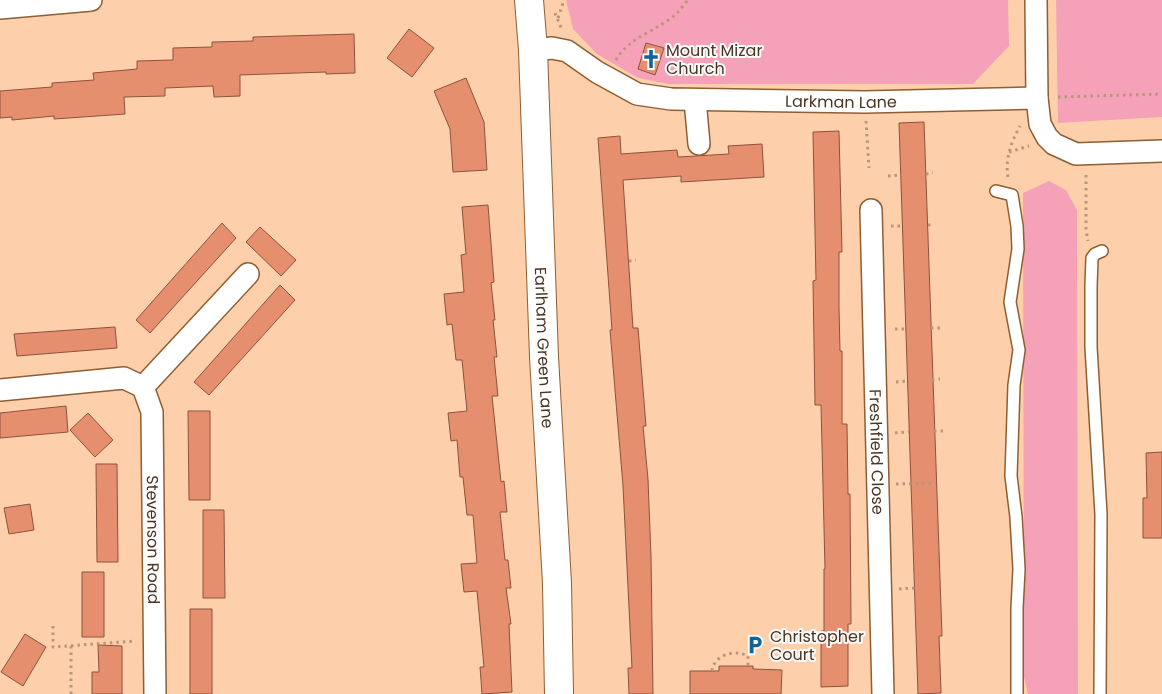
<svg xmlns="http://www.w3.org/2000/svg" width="1162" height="694" viewBox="0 0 1162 694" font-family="Poppins,sans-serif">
	<rect width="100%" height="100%" fill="#fdd0ab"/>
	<!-- green -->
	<path fill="#f5a2b9" d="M 566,0 L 1008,0 L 1009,46 L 973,84 L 669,84 L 638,78 L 597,54 L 573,29 Z
		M 1056,0 L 1162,0 L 1162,117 L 1058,123 Z
		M 1049,181 L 1066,190 L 1077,210 L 1078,694 L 1028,694 L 1024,677 L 1023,193 Z"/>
	<!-- building -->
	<path fill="#e68f6e" stroke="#8e523b" d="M 409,29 L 434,48 L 412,77 L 387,58 Z
		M 354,34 L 355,73 L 326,74 L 326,72 L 240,75 L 240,96 L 214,97 L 213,86 L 165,88 L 165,96 L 124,97 L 125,114 L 54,119 L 54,116 L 12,120 L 12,117 L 0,118 L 0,91 L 52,87 L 52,83 L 94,80 L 93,73 L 137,69 L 137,61 L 173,60 L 173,48 L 212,47 L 212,42 L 253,41 L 253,37 Z
		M 646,43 L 664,48 L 655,75 L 638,69 Z
		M 466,78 L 484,122 L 487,170 L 453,172 L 450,129 L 434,91 Z
		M 924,122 L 942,636 L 939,636 L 941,693 L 918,694 L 899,123 Z
		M 839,131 L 842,252 L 839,252 L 839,308 L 840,351 L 842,351 L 842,424 L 847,424 L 848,494 L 850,494 L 851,624 L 848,624 L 848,686 L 821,687 L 821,631 L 824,631 L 824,569 L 825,569 L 821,405 L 815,405 L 813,281 L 816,280 L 813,132 Z
		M 620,136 L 621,154 L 677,150 L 678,157 L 729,154 L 728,146 L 762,144 L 764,177 L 681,182 L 681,176 L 623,180 L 633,328 L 638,328 L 646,426 L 643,426 L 648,479 L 651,557 L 653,694 L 629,694 L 628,668 L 632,668 L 623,486 L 610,330 L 612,330 L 598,138 Z
		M 488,205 L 494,282 L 491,283 L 495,320 L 493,320 L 497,357 L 494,357 L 498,396 L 492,396 L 501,482 L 504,481 L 507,512 L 500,512 L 505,560 L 508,560 L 511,588 L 506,588 L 511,624 L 509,624 L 512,692 L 482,694 L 480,667 L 484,667 L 477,591 L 464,592 L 461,564 L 477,563 L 473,515 L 467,515 L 463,477 L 460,477 L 457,440 L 451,441 L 448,413 L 467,411 L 462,360 L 456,360 L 452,324 L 447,325 L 444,294 L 464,292 L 461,255 L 466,254 L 462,207 Z
		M 222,223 L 236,238 L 150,333 L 136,320 Z
		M 260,227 L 296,260 L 281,276 L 246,242 Z
		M 280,285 L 295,300 L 209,395 L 194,382 Z
		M 115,327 L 117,348 L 17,356 L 14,334 Z
		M 66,406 L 68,432 L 0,438 L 0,413 Z
		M 188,411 L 210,411 L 210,500 L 189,500 Z
		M 88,413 L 113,440 L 95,457 L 70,430 Z
		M 1162,452 L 1162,538 L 1143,538 L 1143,498 L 1147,498 L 1146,453 Z
		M 96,464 L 117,464 L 118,562 L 97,562 Z
		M 30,504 L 34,530 L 9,534 L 4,508 Z
		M 203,510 L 224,510 L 225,598 L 203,598 Z
		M 82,572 L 104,572 L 104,637 L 82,637 Z
		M 190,609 L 212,609 L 212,694 L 190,694 Z
		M 25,634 L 46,647 L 23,686 L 1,672 Z
		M 98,645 L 122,646 L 122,694 L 92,694 L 92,672 L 99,672 Z
		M 719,666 L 753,666 L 753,669 L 782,670 L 781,694 L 690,694 L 690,671 L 719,671 Z"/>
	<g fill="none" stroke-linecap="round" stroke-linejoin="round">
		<!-- service casing -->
		<g stroke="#8f5e32" stroke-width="14">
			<path id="service" d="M 996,191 L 1012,195 L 1017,226 L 1018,249 L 1010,302 L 1019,350 L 1014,385 L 1011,476 L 1016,517 L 1019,569 L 1017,608 L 1017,694
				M 1100,694 L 1101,514 L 1091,347 L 1091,286 L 1092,258 L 1095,254 L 1102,251"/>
		</g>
		<!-- minor casing -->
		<g stroke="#8f5e32" stroke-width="24">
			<g id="minor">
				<path d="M 1036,0 L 1037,98 L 1040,124 L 1047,137 L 1054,144 L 1076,154 L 1162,151"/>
				<path d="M 0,8 L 91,0"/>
				<path id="s1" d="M 533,50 L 552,48 L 567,51 L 597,72 L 637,94 L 671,99 L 865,102 L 1037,98"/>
				<path d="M 695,100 L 699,144"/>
				<path id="s2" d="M 871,210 L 883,694"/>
				<path d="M 143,387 L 248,274"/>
				<path id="s3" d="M 0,390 L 124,378 L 143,387 L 152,412 L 155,694"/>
			</g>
		</g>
		<!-- tertiary casing -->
		<g stroke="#8f5e32" stroke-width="30">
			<g id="tertiary">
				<path id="s4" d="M 529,0 L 533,50 L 544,357 L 557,583 L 559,694"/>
			</g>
		</g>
		<!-- path -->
		<path stroke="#ba9678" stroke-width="3" stroke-dasharray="2.5 4" stroke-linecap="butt" d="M 555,13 L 562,30
			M 558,18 L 564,0
			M 616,60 C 628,37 660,30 678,12 C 681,9 684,4 688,0
			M 1058,97 L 1162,94
			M 866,121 L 869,168
			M 1009,152 L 1029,146
			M 926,174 L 933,173
			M 1086,175 L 1086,229 L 1088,241
			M 888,176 L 901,175
			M 1008,177 C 1005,158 1011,143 1020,126
			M 928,225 L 934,225
			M 891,226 L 903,226
			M 629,261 L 636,260
			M 931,328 L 940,328
			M 895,329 L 906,329
			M 932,380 L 940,379
			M 896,382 L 908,381
			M 934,431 L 943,431
			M 895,433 L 909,432
			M 896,484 L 936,483
			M 899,589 L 915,588
			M 53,626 L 53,647 L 135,641
			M 71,646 L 71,694
			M 712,671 C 714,655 734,649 748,656 L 748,666"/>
		<!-- service -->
		<use href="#service" stroke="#fff" stroke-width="11"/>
		<!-- minor -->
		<use href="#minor" stroke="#fff" stroke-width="21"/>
		<!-- tertiary -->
		<use href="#tertiary" stroke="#fff" stroke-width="28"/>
	</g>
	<!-- icons -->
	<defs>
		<g id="church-bare" transform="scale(1.5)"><path d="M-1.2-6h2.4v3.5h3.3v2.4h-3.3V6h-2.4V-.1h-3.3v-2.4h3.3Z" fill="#116596" stroke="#fbfbfb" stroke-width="2.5" paint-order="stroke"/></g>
		<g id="parking-bare" transform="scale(1.5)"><path d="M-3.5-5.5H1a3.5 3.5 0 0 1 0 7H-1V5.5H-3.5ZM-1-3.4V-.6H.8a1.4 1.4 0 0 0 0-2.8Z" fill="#116596" stroke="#fbfbfb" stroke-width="2.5" paint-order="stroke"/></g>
	</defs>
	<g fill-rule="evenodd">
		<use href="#church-bare" x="651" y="59"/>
		<use href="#parking-bare" x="755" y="645"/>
	</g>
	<g text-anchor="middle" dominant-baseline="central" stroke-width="4" stroke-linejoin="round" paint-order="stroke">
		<!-- poi labels -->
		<g font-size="16" fill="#4b3522" stroke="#fbfbfb" text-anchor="start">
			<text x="666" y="50">Mount Mizar<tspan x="666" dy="18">Church</tspan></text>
			<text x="770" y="636">Christopher<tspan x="770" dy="18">Court</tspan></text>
		</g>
		<!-- street labels -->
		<g font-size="16" fill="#4b3522" stroke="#fbfbfb">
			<text stroke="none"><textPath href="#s1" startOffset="321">Larkman Lane</textPath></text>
			<text stroke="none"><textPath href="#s4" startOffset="348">Earlham Green Lane</textPath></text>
			<text stroke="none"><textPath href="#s2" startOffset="242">Freshfield Close</textPath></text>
			<text stroke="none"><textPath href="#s3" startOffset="300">Stevenson Road</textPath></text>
		</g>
	</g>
</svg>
